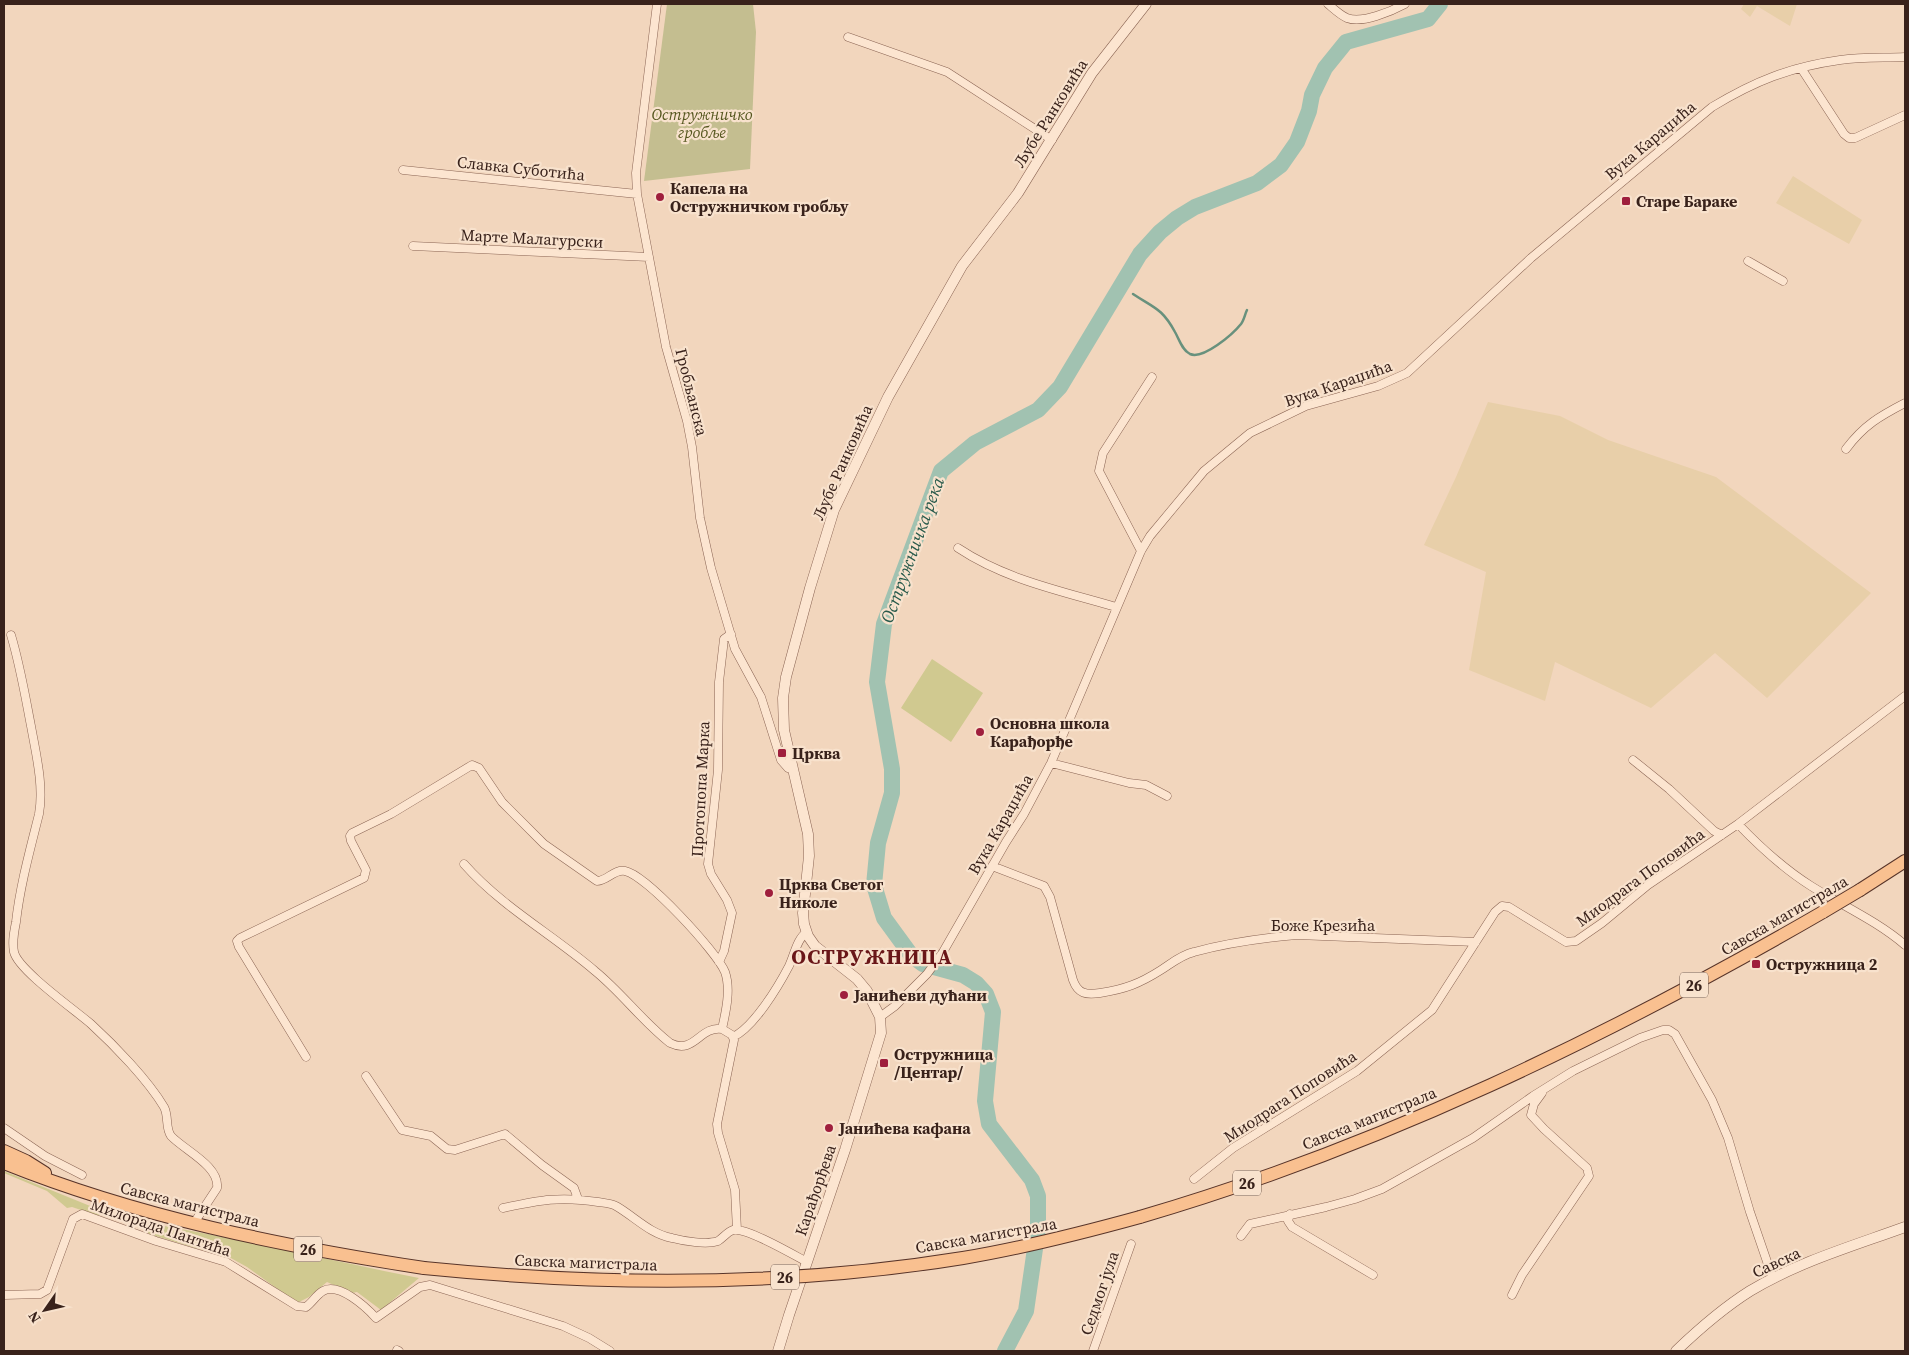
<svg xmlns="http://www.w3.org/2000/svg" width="1909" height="1355" viewBox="0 0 1909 1355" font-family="'Source Serif 4',serif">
	<rect width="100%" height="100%" fill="#f2d6bd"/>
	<!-- farmland -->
	<path fill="#e8cfa9" d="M 1744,4 L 1797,4 L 1790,26 L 1757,6 L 1750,17 L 1741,9 Z
		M 1793,176 L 1862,220 L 1849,244 L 1776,203 Z
		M 1488,402 L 1560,416 L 1608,440 L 1716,477 L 1871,593 L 1767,698 L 1715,653 L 1651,708 L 1555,662 L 1545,701 L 1469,670 L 1486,572 L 1424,545 L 1456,477 Z"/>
	<!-- green -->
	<path fill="#d0c990" d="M 932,659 L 983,693 L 951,742 L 901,708 Z
		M 4,1171 L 100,1210 L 99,1216 L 72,1207 L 67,1208 L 47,1191 L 4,1173 Z
		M 141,1222 C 234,1237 326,1260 419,1278 L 381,1310 L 357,1292 L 352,1293 L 327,1282 L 309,1297 L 297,1303 L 247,1267 L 229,1257 L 196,1248 L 149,1234 Z"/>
	<!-- cemetery -->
	<path fill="#c4be90" d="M 667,4 L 753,4 L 756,32 L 750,169 L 644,181 Z"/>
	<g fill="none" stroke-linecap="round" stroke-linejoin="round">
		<!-- stream -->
		<path stroke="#68917d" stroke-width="2.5" d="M 1133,294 C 1154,308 1162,308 1175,332 C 1179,339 1182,350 1190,354 C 1203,360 1233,334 1241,324 C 1244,320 1245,314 1247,310"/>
		<!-- river -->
		<path stroke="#a1c2b1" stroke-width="16" d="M 1005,1351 L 1026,1311 L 1038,1228 L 1038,1196 L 1032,1180 L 989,1124 L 985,1101 L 993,1012 L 986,994 L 976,983 L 963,975 L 923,964 L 911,955 L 884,918 L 874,885 L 878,843 L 892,793 L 892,769 L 877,682 L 884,624 L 941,471 L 975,443 L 1038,410 L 1060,387 L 1140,254 L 1160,232 L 1177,218 L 1195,207 L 1257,183 L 1281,165 L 1297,142 L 1309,111 L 1312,95 L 1325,68 L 1346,42 L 1428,19 L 1440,4"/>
		<!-- minor casing -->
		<g stroke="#8b6554" stroke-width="9">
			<path id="minor" d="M 657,4 L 636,173 L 637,194 L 666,347 L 687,421 L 692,447 L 700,518 L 711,568 L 735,649 L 761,697 L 781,760 L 788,768 L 793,769
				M 1328,4 C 1334,9 1340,15 1347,18 C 1362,24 1392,11 1405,4
				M 848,37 L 947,72 L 1052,140
				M 1801,68 L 1844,134 L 1849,138 L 1855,138 L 1905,115
				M 403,170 L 637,194
				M 413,246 L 649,257
				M 1748,261 L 1783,281
				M 1846,449 C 1864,425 1880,416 1905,403
				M 958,548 C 1006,580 1062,591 1116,607
				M 1141,551 L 1099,471 L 1103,453 L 1152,377
				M 11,635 C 20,665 25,695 31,726 C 36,754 44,786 39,814 C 30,850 20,886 16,922 C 14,932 12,942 14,952 C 18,970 75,1010 91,1024 C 114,1045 148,1080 164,1107 C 169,1116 165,1128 171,1136 C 184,1150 220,1166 217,1188 L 194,1223
				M 1633,760 L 1669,789 L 1714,831 L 1722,835
				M 1051,763 L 1129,783 L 1146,785 L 1167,796
				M 1738,824 C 1760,847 1784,869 1811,886 C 1843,906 1877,921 1905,945
				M 464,864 C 502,907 552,934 595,971 C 622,993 642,1021 670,1043 C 695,1055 699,1026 722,1029
				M 992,866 L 1044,886 L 1050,897 L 1073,980 C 1078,994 1086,995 1100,993 C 1125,989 1139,984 1161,970 C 1172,963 1181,955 1194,952 C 1227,943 1263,938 1297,935 L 1476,942
				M 719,962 L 724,951 L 732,913 L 727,900 L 711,874 L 708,864 L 718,770 L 719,682 L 724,639 L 731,634
				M 880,1017 L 895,1006 L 927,974 L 943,952 L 1006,842 L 1024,814 L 1051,763 L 1141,551 L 1150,536 L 1204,471 L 1250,433 L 1306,406 L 1378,386 L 1407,373 L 1531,258 L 1712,107 C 1755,81 1790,67 1840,60 C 1862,57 1884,58 1905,57
				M 722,1029 L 732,1035 L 734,1040 L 717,1124 L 718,1133 L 735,1190 L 737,1230
				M 733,1037 C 754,1027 778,987 789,966 C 794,956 797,938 807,932
				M 306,1057 L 239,947 L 237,941 L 240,938 L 364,878 L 366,870 L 351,841 L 350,836 L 352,833 L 391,814 L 472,765 L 479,768 L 502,802 L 544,844 L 597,881 C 607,881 614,869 625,871 C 646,875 717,952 725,972 C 731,989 726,1011 722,1029
				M 366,1076 L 402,1130 L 431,1136 L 447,1149 L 455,1150 L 505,1134 L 542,1165 L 574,1188 L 578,1199
				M 4,1128 L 45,1156 L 82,1175
				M 1194,1179 L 1233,1148 L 1357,1071 L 1432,1010 L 1495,912 L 1502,906 L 1509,907 L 1566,942 L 1576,941 L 1602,923 L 1648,885 L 1738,824 L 1905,696
				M 503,1208 C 540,1200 560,1196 598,1202 C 604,1203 610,1203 616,1206 C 635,1217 650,1234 672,1238 C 683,1241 707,1245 718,1241 C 723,1238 727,1232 733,1230 C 746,1227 794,1255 807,1262
				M 1290,1214 L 1288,1221 L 1292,1227 L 1373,1275
				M 1241,1236 L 1250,1224 L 1326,1207 L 1355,1199 L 1382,1189 L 1473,1138 L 1533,1096 L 1573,1071 L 1640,1038 L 1663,1030 L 1669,1030 L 1675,1034 L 1712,1100 L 1728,1138 L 1750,1212 L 1773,1279
				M 4,1295 L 40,1294 L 47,1290 L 73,1219 L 82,1214 L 156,1241 L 226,1262 L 297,1306 L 306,1307 C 313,1302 316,1295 323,1291 C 339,1282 366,1307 376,1318 L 420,1287 L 430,1285 L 563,1326 L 589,1338 L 610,1351
				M 1512,1295 L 1522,1275 L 1589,1176 L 1587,1168 L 1544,1129 L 1531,1115 L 1534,1104 L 1542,1093
				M 397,1350 L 399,1351
				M 1093,1351 L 1131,1244"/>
		</g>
		<!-- tertiary casing -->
		<g stroke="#8b6554" stroke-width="11">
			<path id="tertiary" d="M 778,1351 L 789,1315 L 845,1150 L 881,1033 L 880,1017 L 867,991 L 857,979 L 815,946 L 808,936 L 804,924 L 803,913 L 809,856 L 808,834 L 784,730 L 783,698 L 786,677 L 810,588 L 834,510 L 888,397 L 962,266 L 1018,193 L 1092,73 L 1146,4
				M 1676,1351 C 1699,1329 1723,1308 1750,1291 C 1798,1262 1853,1246 1905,1227"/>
		</g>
		<!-- primary casing -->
		<g stroke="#583429" stroke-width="14">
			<path id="primary" d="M 1860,890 L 1905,861
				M 4,1151 L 26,1161 L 45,1173
				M 4,1163 C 138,1217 281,1246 424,1268
				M 1140,1217 C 1380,1147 1607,1037 1823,912"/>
		</g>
		<!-- minor -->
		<use href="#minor" stroke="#fce5d0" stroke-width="8"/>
		<!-- tertiary -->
		<use href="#tertiary" stroke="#fce5d0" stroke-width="10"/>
		<!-- primary -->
		<use href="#primary" stroke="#f9c090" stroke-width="12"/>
		<!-- primary-bridge casing -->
		<g stroke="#583429" stroke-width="14" stroke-linecap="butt">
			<path id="primary-bridge" d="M 1823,912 L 1860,890
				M 424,1268 C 603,1286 785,1287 963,1258 C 1023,1248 1082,1233 1140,1217"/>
		</g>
		<!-- primary-bridge -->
		<use href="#primary-bridge" stroke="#f9c090" stroke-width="12"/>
	</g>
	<!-- markers -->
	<g fill="#9f1f3d" stroke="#f8e2cd" stroke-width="2">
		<circle cx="660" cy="197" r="5"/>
		<rect x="1621" y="196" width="10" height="10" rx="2.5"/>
		<circle cx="980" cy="732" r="5"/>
		<rect x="777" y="748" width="10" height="10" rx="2.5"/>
		<circle cx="769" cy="893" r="5"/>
		<rect x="1751" y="959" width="10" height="10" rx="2.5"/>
		<circle cx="844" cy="995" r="5"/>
		<rect x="879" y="1058" width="10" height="10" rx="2.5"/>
		<circle cx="829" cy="1128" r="5"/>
	</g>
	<g text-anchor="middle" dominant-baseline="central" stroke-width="4.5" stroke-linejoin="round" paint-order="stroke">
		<!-- shield labels -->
		<g fill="#f8e2cd" stroke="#725c50" stroke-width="1">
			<rect x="1680" y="972.5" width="28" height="25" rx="4"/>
			<rect x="1233" y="1170.5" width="28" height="25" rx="4"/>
			<rect x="294" y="1236.5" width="28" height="25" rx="4"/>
			<rect x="771" y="1264.5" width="28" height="25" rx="4"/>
		</g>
		<g font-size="15" font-weight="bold" fill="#39221b">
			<text x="1694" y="985">26</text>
			<text x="1247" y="1183">26</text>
			<text x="308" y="1249">26</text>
			<text x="785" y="1277">26</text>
		</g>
		<!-- street labels -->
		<g font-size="16" fill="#39221b" stroke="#f8e2cd">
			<text transform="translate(1050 113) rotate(-58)">Љубе Ранковића</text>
			<text transform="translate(1650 140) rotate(-40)">Вука Караџића</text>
			<text transform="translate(521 168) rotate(6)">Славка Суботића</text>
			<text transform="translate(532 238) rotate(3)">Марте Малагурски</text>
			<text transform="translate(1338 383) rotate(-19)">Вука Караџића</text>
			<text transform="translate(692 392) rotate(76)">Гробљанска</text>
			<text transform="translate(842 462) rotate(-66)">Љубе Ранковића</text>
			<text transform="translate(700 789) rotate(-87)">Протопопа Марка</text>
			<text transform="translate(1000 824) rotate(-60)">Вука Караџића</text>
			<text transform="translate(1640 877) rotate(-36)">Миодрага Поповића</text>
			<text transform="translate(1784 915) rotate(-30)">Савска магистрала</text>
			<text x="1323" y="925">Боже Крезића</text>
			<text transform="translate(1290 1096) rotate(-33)">Миодрага Поповића</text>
			<text transform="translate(1369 1118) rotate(-22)">Савска магистрала</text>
			<text transform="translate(815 1190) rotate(-71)">Карађорђева</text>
			<text transform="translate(190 1204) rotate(14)">Савска магистрала</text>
			<text transform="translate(161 1227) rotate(19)">Милорада Пантића</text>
			<text transform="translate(986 1235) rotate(-10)">Савска магистрала</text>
			<text transform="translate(586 1262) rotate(2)">Савска магистрала</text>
			<text transform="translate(1776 1262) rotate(-25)">Савска</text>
			<text transform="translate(1099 1293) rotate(-71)">Седмог јула</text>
		</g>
		<!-- park labels -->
		<g font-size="16" font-style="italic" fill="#56571f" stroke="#f8e2cd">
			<text x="702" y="114">Остружничко<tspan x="702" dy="18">гробље</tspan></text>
		</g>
		<!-- poi labels -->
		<g font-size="16" font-weight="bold" fill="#39221b" stroke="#f8e2cd" text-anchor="start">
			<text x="670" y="188">Капела на<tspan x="670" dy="18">Остружничком гробљу</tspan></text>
			<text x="1636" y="201">Старе Бараке</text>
			<text x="990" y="723">Основна школа<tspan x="990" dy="18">Карађорђе</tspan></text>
			<text x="792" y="753">Црква</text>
			<text x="779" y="884">Црква Светог<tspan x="779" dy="18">Николе</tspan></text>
			<text x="1766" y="964">Остружница 2</text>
			<text x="854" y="995">Јанићеви дућани</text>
			<text x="894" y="1054">Остружница<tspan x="894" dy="18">/Центар/</tspan></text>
			<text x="839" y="1128">Јанићева кафана</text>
		</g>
		<!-- water labels -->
		<g font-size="18" font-style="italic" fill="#285a4b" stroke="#f8e2cd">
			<text transform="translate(912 550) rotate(-70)">Остружничка река</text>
		</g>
		<!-- district labels -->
		<g font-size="21" font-weight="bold" letter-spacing="1" fill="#691618" stroke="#f8e2cd">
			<text x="872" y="956">ОСТРУЖНИЦА</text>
		</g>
	</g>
	<!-- border -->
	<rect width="1909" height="1355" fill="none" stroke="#39221b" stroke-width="10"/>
	<!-- north arrow -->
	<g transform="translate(45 1310) rotate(236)" stroke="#f8e2cd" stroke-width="4" paint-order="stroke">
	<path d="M0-4L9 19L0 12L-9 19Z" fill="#39221b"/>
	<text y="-8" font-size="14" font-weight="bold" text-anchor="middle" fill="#39221b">N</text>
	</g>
</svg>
